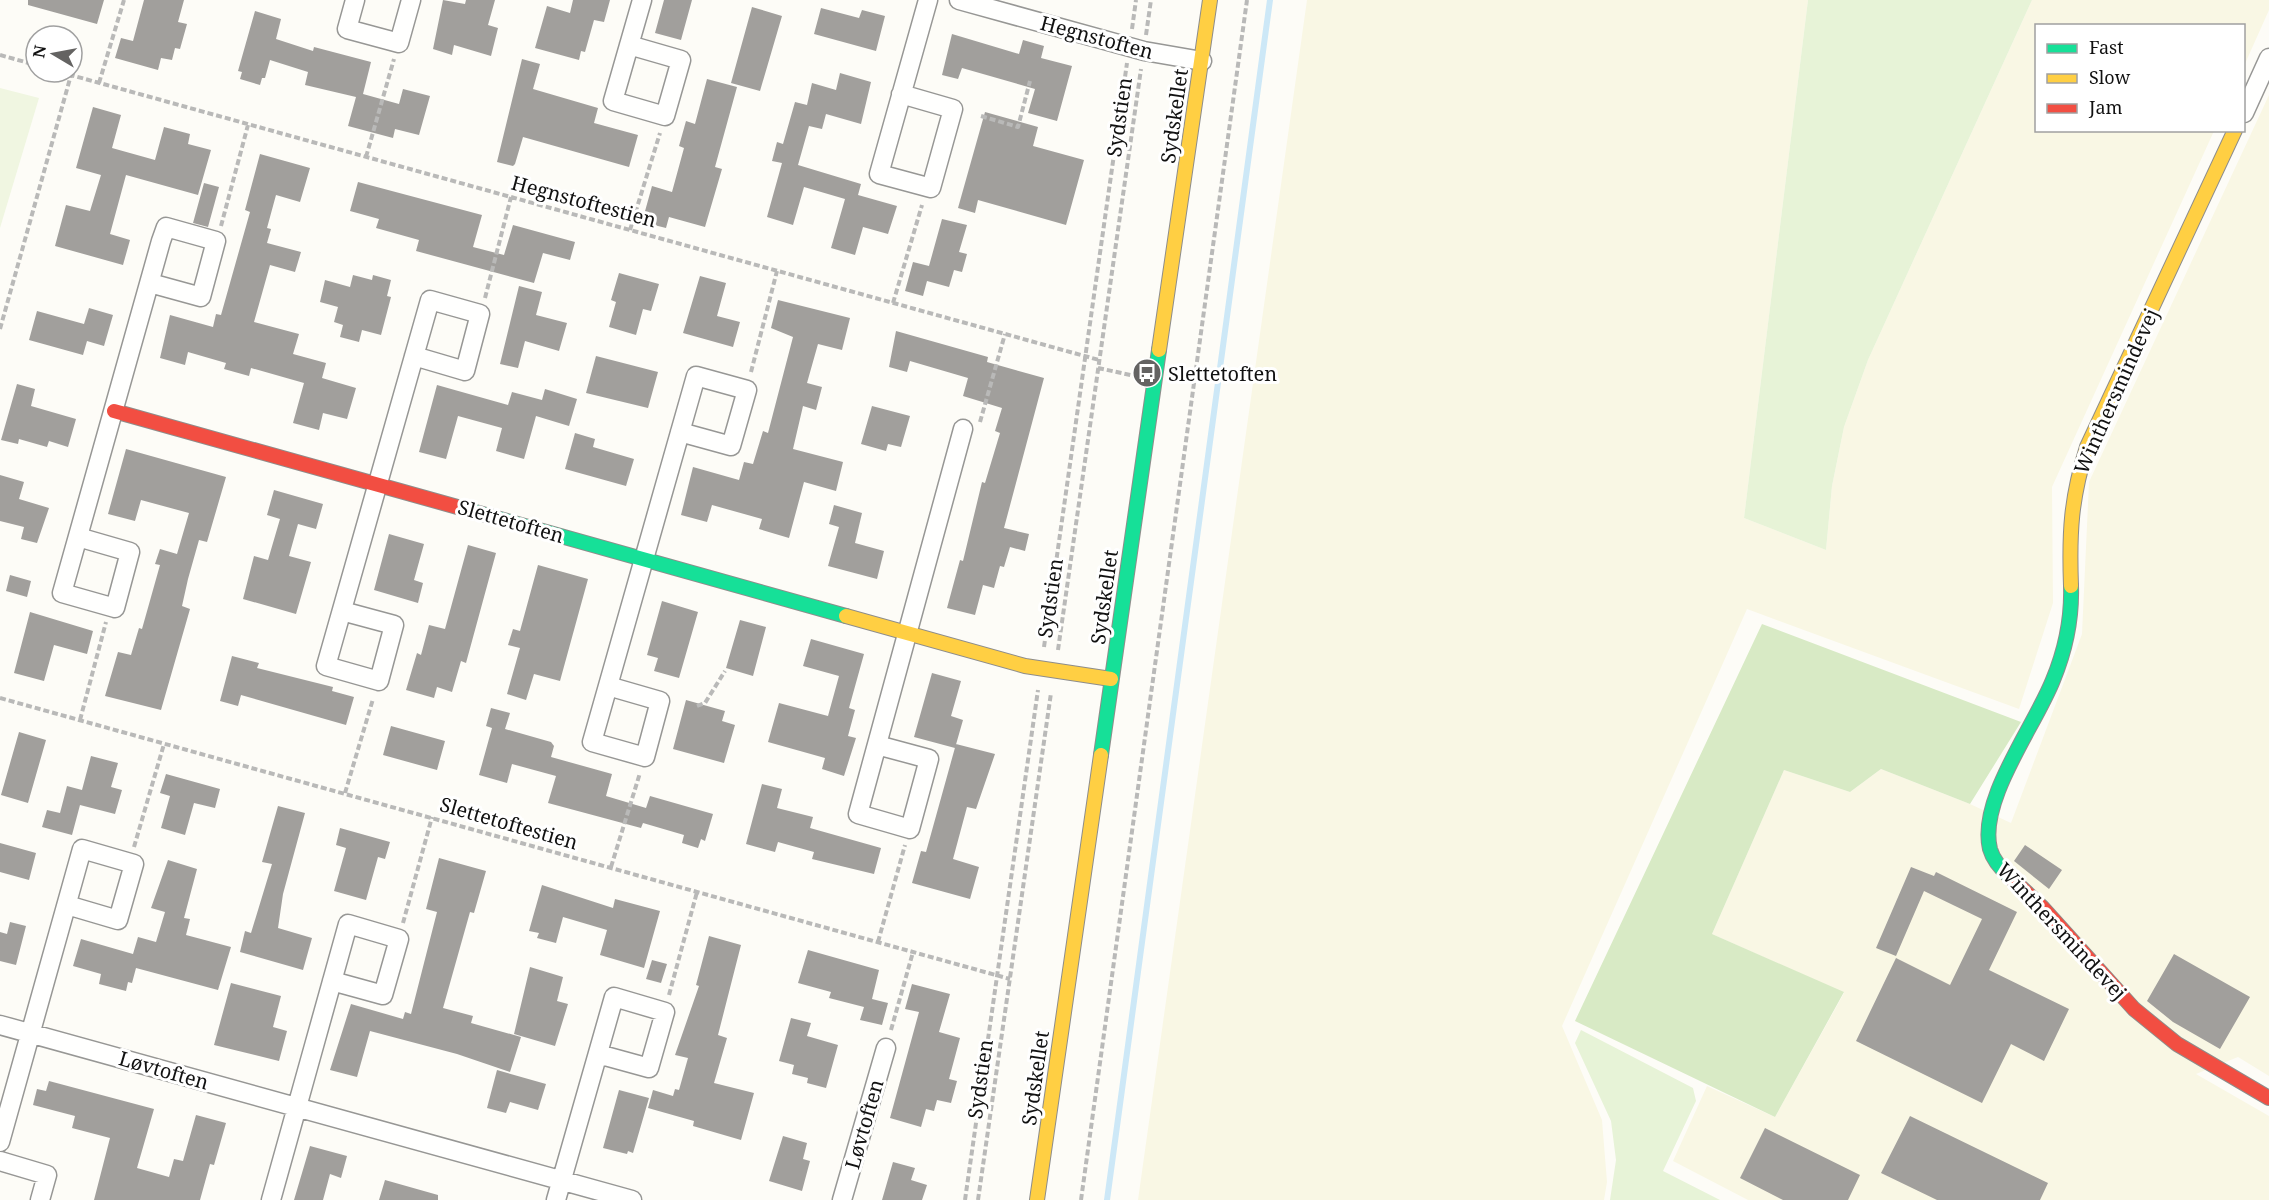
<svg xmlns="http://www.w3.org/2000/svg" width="2269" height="1200" viewBox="0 0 2269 1200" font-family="'Noto Serif',serif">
	<rect width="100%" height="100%" fill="#fdfcf7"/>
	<!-- farmland -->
	<path fill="#f9f7e4" d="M 1307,0 L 1808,0 L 1744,518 L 1826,550 L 1832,486 L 1844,427 L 1868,360 L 2032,0 L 2269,0 L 2269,10 L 2244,66 L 2244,26 L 2036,26 L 2036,130 L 2214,131 L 2052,487 L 2053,603 L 2019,709 L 1747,609 L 1562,1026 L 1602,1120 L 1607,1182 L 1604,1200 L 1138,1200 Z
		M 2269,95 L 2269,1076 L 2238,1057 L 2196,1074 L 2269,1116 L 2269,1200 L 1748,1200 L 1673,1161 L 1707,1086 L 1775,1117 L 1844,993 L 1712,934 L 1784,770 L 1850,792 L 1881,769 L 1970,804 L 2011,823 L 2082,634 L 2089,482 Z"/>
	<!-- green -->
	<path fill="#e7f3d7" d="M 1808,0 L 2032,0 L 1868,360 L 1844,427 L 1832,486 L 1826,550 L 1744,518 Z
		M 1581,1030 L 1693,1088 L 1696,1101 L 1663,1171 L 1720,1200 L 1610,1200 L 1616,1160 L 1611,1121 L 1575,1043 Z"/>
	<!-- forest -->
	<path fill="#d8eac5" d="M 1762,624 L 2021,722 L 1970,804 L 1881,769 L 1850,792 L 1784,770 L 1712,934 L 1844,992 L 1775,1117 L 1575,1021 Z"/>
	<!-- pitch -->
	<path fill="#f0f6e1" d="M 0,88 L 39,98 L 0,228 Z"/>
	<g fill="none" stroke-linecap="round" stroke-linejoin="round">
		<!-- stream -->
		<path stroke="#cde8f7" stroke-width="6" d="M 1107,1200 L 1270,0"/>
	</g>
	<!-- building -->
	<path fill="#a19f9c" d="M 28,0 L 104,0 L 97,24 L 28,5 Z
		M 144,0 L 184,0 L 178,22 L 187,24 L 180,49 L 175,48 L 172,60 L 161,58 L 158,70 L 115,58 L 121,38 L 133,41 Z
		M 443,0 L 465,4 L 466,0 L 495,0 L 488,25 L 498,28 L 491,56 L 454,45 L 452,55 L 433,49 Z
		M 573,0 L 610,0 L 604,22 L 594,20 L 585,52 L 581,51 L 579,60 L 535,48 L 547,6 L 570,13 Z
		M 664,0 L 692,0 L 681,40 L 655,33 Z
		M 752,7 L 782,16 L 760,91 L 731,83 Z
		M 821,8 L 859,18 L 862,10 L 885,16 L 876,51 L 814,34 Z
		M 255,11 L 281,19 L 276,39 L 313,51 L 314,47 L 371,62 L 363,94 L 399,104 L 403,89 L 430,96 L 419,135 L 395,129 L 393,138 L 348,126 L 356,97 L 305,85 L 308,72 L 270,60 L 265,78 L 262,78 L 260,85 L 240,79 L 242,72 L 238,71 Z
		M 952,34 L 1019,54 L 1023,40 L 1044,46 L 1041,58 L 1072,66 L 1057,121 L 1028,113 L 1035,89 L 962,68 L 958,79 L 942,75 Z
		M 522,59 L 540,64 L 533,89 L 598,108 L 594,123 L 638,135 L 629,167 L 523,137 L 515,164 L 513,166 L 497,162 Z
		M 840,73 L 871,82 L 861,124 L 826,114 L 822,129 L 809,126 L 798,165 L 861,184 L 858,195 L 897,206 L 888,234 L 863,227 L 855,255 L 831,248 L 845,199 L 804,187 L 793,225 L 767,217 L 782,163 L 772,161 L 777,142 L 783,144 L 795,102 L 807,105 L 812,83 L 836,90 Z
		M 707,79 L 737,87 L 715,167 L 722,169 L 705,227 L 669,217 L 666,228 L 642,222 L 652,186 L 672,192 L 684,148 L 679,146 L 686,121 L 695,124 Z
		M 93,107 L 121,115 L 112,148 L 155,160 L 164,127 L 190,134 L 188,144 L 211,150 L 198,195 L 126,175 L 110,234 L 130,240 L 123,265 L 55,246 L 66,205 L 90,211 L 101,175 L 76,168 Z
		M 985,112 L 1038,127 L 1033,146 L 1084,160 L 1066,225 L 978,200 L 975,213 L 958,208 Z
		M 260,154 L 310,168 L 300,202 L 276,195 L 267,228 L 271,229 L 267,243 L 301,252 L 295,272 L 270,265 L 254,322 L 299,334 L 293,354 L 326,363 L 322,378 L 356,388 L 347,419 L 323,413 L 319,430 L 293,423 L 304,383 L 251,368 L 249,376 L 224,369 L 226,363 L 188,352 L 185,365 L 160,358 L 170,315 L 213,327 L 216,314 L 221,315 L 250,212 L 245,210 Z
		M 358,182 L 482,215 L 473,247 L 504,255 L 513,225 L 575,242 L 570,260 L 543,253 L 534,283 L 416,251 L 419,240 L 376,228 L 379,219 L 350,211 Z
		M 204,183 L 219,187 L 208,227 L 193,223 Z
		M 942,219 L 967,225 L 959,252 L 967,254 L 962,272 L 954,270 L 949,287 L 927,281 L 923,296 L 905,291 L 913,262 L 929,266 Z
		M 619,273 L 659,284 L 651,311 L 643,309 L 636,335 L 609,327 L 616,302 L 611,300 Z
		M 353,275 L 372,280 L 373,275 L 391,280 L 387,296 L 391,297 L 381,335 L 362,330 L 359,342 L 340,337 L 343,325 L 334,322 L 338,307 L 320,302 L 325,280 L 350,287 Z
		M 700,276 L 726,283 L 717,316 L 740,322 L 733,347 L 683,333 Z
		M 519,286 L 542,292 L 536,315 L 567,323 L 559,351 L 525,341 L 518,368 L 500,364 Z
		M 778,300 L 850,318 L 842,350 L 818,344 L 807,383 L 822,387 L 816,410 L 803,406 L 793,449 L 843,462 L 836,491 L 804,482 L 789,538 L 759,529 L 762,519 L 712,505 L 707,522 L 681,515 L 693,467 L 739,480 L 744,462 L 753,464 L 763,431 L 768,433 L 793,337 L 771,328 Z
		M 89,308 L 113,315 L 104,346 L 87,341 L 83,355 L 29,340 L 37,311 L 84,324 Z
		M 896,331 L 988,357 L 987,362 L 1044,378 L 1004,528 L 1029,534 L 1025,551 L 1010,547 L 1004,567 L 1000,566 L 994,588 L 983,585 L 975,615 L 947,608 L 960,560 L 963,561 L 982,482 L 985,483 L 1000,433 L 995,431 L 1002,408 L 963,396 L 968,378 L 910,361 L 907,372 L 889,367 Z
		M 596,356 L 658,372 L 648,408 L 586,393 Z
		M 17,384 L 35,389 L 31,406 L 76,419 L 68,447 L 49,441 L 47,447 L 19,439 L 18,444 L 1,440 Z
		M 437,385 L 508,405 L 512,392 L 542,400 L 545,389 L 577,399 L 569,426 L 536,416 L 524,459 L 496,451 L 502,428 L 458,416 L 446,459 L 419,452 Z
		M 872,406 L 910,416 L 901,447 L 888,444 L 886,451 L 861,444 Z
		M 575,433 L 595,439 L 593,447 L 634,459 L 626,486 L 565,469 Z
		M 126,449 L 226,477 L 207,542 L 199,540 L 188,579 L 182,606 L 190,609 L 161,710 L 105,696 L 118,652 L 131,655 L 139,628 L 142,629 L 160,565 L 155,564 L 160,549 L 177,554 L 189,513 L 141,500 L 135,521 L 108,514 Z
		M 0,475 L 24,482 L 19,499 L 49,508 L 37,543 L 21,539 L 24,527 L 0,521 Z
		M 274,490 L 323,504 L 316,529 L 298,524 L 289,556 L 311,562 L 296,614 L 243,599 L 254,556 L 268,560 L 280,519 L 267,515 Z
		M 834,505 L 862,513 L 855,543 L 884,551 L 877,579 L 828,566 L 839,527 L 829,524 Z
		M 389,534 L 424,544 L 414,580 L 423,583 L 418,603 L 374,590 Z
		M 468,545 L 496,553 L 466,663 L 461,661 L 452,692 L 437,687 L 434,698 L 406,690 L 417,653 L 421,655 L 429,625 L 445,629 Z
		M 538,565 L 588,579 L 560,681 L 534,674 L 526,700 L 507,694 L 520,648 L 508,645 L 513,629 L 520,631 Z
		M 10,575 L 31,581 L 27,597 L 6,591 Z
		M 662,601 L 698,612 L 679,678 L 654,671 L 658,658 L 647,655 Z
		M 30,612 L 93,631 L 87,654 L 54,645 L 44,681 L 14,673 Z
		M 740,620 L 766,627 L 753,676 L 726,668 Z
		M 811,639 L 864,654 L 849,708 L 855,710 L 848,736 L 856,738 L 844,776 L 822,769 L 825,758 L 768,742 L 779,703 L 828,716 L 839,676 L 803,666 Z
		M 232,656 L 259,663 L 257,668 L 333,687 L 332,691 L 354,697 L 346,725 L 241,695 L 238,706 L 220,701 Z
		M 932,673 L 961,681 L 951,716 L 963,720 L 955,748 L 914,737 Z
		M 686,700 L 725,711 L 722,721 L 735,725 L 724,763 L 673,749 Z
		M 491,708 L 510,713 L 505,729 L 551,742 L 554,746 L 551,757 L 612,774 L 606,796 L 646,808 L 650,796 L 713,814 L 705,841 L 701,839 L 698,848 L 682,843 L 684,835 L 643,823 L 641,828 L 548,803 L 556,776 L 512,764 L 507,783 L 479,775 L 492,728 L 486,726 Z
		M 391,726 L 445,741 L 437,770 L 383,755 Z
		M 19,732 L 46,740 L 28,803 L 1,795 Z
		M 956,744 L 995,754 L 976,809 L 967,807 L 953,859 L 979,867 L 970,899 L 912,883 L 921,851 L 926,852 Z
		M 91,756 L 118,763 L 111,787 L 122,790 L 115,814 L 80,805 L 72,835 L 42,827 L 47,810 L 60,813 L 67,786 L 82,790 Z
		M 166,774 L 220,789 L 215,808 L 194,803 L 185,835 L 161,828 L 170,796 L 160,793 Z
		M 762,784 L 782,789 L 777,808 L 813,817 L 810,828 L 881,848 L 874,874 L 812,859 L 814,852 L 778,842 L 775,852 L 746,844 Z
		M 278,806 L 305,813 L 283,894 L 278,928 L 312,938 L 303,970 L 240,952 L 245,931 L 251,933 L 272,864 L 262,862 Z
		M 340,828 L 390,842 L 385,859 L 378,857 L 366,900 L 334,891 L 346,848 L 336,845 Z
		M 0,843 L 36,853 L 29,880 L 0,872 Z
		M 2025,845 L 2062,870 L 2049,889 L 2014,861 Z
		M 439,858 L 486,871 L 474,913 L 470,912 L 443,1008 L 473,1016 L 471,1023 L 521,1037 L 510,1072 L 457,1054 L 370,1031 L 357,1077 L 330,1070 L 351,1004 L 403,1019 L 405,1012 L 411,1014 L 437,912 L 426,909 Z
		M 168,860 L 197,869 L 184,918 L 190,919 L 186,935 L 231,947 L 218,990 L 136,968 L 132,983 L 128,982 L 126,991 L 99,984 L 101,974 L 73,966 L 81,939 L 133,954 L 138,937 L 156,942 L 165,912 L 151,908 Z
		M 1911,867 L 1934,876 L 1936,872 L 2017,912 L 1989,970 L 2069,1009 L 2044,1061 L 2011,1044 L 1982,1103 L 1856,1041 L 1896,958 L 1950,985 L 1982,919 L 1924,891 L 1896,956 L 1876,948 Z
		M 542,885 L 613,908 L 615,899 L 660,911 L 644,968 L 600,955 L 607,930 L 563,917 L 556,943 L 537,938 L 539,933 L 529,931 Z
		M 10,922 L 26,926 L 16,965 L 0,961 L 0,932 L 7,934 Z
		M 709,936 L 741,945 L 718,1035 L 727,1038 L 714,1083 L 754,1093 L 741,1140 L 693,1126 L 694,1121 L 648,1108 L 653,1090 L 673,1096 L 675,1089 L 679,1090 L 688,1058 L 675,1055 L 699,986 L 696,985 Z
		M 808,950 L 879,970 L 872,999 L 888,1003 L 882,1025 L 860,1020 L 864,1007 L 829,998 L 831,992 L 798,983 Z
		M 2174,954 L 2250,997 L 2220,1049 L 2173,1022 L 2147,1001 Z
		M 652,960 L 667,964 L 661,983 L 646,979 Z
		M 530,967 L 563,977 L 557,1001 L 568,1004 L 555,1046 L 514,1034 Z
		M 231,983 L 281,996 L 273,1027 L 287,1031 L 279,1061 L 214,1045 Z
		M 912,984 L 950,994 L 939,1032 L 960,1038 L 949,1079 L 957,1081 L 951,1103 L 937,1100 L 934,1111 L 926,1109 L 921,1127 L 890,1118 L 919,1012 L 905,1009 Z
		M 791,1018 L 811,1023 L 807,1036 L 838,1045 L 826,1088 L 807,1083 L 808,1078 L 792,1074 L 794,1065 L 779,1061 Z
		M 497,1070 L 546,1084 L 538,1110 L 510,1102 L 506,1113 L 487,1108 Z
		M 49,1081 L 154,1109 L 137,1168 L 169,1177 L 174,1159 L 183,1161 L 196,1115 L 226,1123 L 214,1165 L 210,1164 L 200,1200 L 94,1200 L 110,1138 L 72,1128 L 75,1116 L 33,1105 L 37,1089 L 46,1091 Z
		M 619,1090 L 649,1098 L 633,1153 L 628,1151 L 627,1154 L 603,1148 Z
		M 1910,1116 L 2048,1183 L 2040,1200 L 1937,1200 L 1881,1173 Z
		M 1765,1128 L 1860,1175 L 1848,1200 L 1783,1200 L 1740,1178 Z
		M 783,1136 L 807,1143 L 803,1159 L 810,1161 L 802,1191 L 769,1181 Z
		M 310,1146 L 347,1156 L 341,1178 L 330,1174 L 323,1200 L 294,1200 Z
		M 893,1162 L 915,1168 L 911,1180 L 927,1185 L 922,1200 L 882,1200 Z
		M 385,1180 L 438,1195 L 438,1200 L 379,1200 Z"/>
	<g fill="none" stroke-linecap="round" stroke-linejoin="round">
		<!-- street casing -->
		<g stroke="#979795" stroke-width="21">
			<path id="street" d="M 355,0 L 347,29 L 399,43 L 411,0
				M 959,0 L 1144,51 L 1202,61
				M 629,45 L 681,60 L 665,116 L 613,101 L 642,0
				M 901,94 L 953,109 L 931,188 L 879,174 C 895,116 912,58 928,0
				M 2244,113 L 2269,58
				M 78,537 L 130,552 L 115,608 L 62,593 L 161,241 L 166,227 L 216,241 L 201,297 L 150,283
				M 342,611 L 394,625 L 379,681 L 326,666 L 430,300 L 480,314 L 465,371 L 414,356
				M 608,686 L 660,701 L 645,757 L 592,742 L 696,376 L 747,390 L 731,446 L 680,432
				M 877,745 L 929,759 L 910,829 L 858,814 L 963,429
				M 0,1025 L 632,1200
				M 0,1142 L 82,849 L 134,864 L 118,920 L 67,905
				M 0,1161 L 47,1175 L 40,1200
				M 271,1200 C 296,1108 323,1016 348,924 L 399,939 L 383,995 L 332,981
				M 556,1200 L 614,997 L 665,1012 L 649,1068 L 598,1054
				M 842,1200 L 886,1048"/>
		</g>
		<!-- fast casing -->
		<g stroke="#8e8d8b" stroke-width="16">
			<path id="fast" d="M 461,508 L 846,616
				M 1101,755 L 1159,350
				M 2011,878 C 2003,871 1993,860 1990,849 C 1978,800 2035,726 2053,680 C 2065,651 2072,617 2071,586"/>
		</g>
		<!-- slow casing -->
		<g stroke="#8e8d8b" stroke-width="16">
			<path id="slow" d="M 1159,350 L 1210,0
				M 2071,586 C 2069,532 2071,498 2087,447 L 2235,130
				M 846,616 L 1025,666 L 1111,679
				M 1037,1200 L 1101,755"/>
		</g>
		<!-- jam casing -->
		<g stroke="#8e8d8b" stroke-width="16">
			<path id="jam" d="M 114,411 L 461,508
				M 2011,878 L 2042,907 L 2134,1009 L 2177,1044 L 2269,1098"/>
		</g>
		<!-- path -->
		<path stroke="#b9b9b8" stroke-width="4" stroke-dasharray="6 3" stroke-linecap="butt" d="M 1132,29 L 1136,0
			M 1146,35 L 1151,0
			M 0,55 L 36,65
			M 60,72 L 1099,360
			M 99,83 L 124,0
			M 981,116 L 1018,127 L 1030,81
			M 366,157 L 394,59
			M 221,226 L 248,125
			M 630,230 L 660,133
			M 485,298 L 511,197
			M 893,303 L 922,205
			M 0,329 L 71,75
			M 1098,368 L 1135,376
			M 751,372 L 777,271
			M 980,422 L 1005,334
			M 1044,647 L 1127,63
			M 1058,650 L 1141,69
			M 0,698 L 1010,979
			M 697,706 L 705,703 L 725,671
			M 80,720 L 106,622
			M 345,793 L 373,699
			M 134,847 L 164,744
			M 611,867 L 640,773
			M 403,923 L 432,817
			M 878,942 L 905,845
			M 669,995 L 697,892
			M 891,1030 L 913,952
			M 965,1200 L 1038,690
			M 978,1200 L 1051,693
			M 1081,1200 L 1247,0"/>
		<!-- street -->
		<use href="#street" stroke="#fffffe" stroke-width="18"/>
		<!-- fast -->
		<use href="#fast" stroke="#16e098" stroke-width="14"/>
		<!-- slow -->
		<use href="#slow" stroke="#ffcf43" stroke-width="14"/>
		<!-- jam -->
		<use href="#jam" stroke="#f24e42" stroke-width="14"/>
	</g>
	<!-- icons -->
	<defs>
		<g id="bus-disc" transform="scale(1.5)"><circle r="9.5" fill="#646362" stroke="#fff"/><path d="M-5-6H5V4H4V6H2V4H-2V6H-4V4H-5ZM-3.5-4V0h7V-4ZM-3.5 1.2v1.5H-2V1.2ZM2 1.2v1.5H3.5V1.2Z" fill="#fff"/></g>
	</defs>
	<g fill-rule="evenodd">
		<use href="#bus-disc" x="1147" y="373"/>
	</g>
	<g text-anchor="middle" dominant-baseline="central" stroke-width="6" stroke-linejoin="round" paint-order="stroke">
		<!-- street labels -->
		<g font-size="20" fill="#111" stroke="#fff">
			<text transform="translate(1097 37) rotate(15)">Hegnstoften</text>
			<text transform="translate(1174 116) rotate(-82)">Sydskellet</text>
			<text transform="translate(1119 117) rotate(-82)">Sydstien</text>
			<text transform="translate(584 201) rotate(15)">Hegnstoftestien</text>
			<text transform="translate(2116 391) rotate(-66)">Winthersmindevej</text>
			<text transform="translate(511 521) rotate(16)">Slettetoften</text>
			<text transform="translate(1104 597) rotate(-82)">Sydskellet</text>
			<text transform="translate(1050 598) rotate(-82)">Sydstien</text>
			<text transform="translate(509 823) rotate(16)">Slettetoftestien</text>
			<text transform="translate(2062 931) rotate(47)">Winthersmindevej</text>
			<text transform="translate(164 1070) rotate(16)">Løvtoften</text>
			<text transform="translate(1035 1078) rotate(-82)">Sydskellet</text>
			<text transform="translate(980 1079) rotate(-82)">Sydstien</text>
			<text transform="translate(864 1124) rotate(-74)">Løvtoften</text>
		</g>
		<!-- poi labels -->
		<g font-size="20" fill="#111" stroke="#fff" text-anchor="start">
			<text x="1168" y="373">Slettetoften</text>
		</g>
	</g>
	<!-- legend -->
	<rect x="2035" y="24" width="210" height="108" fill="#ffffff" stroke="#a0a0a0" stroke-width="1.5"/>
	<rect x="2047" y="44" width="30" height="9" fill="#16e098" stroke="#a0a0a0" stroke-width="1.5"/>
	<text x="2089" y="54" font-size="18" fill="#111111">Fast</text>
	<rect x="2047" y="74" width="30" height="9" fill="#ffcf43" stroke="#a0a0a0" stroke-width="1.5"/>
	<text x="2089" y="84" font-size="18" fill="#111111">Slow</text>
	<rect x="2047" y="104" width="30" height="9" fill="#f24e42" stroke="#a0a0a0" stroke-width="1.5"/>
	<text x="2089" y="114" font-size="18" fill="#111111">Jam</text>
	<!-- north arrow -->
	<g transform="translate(54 54) rotate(280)"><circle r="28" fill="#ffffff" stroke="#a0a0a0" stroke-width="1.5"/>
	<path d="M0-4.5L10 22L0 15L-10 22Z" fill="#646362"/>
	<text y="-9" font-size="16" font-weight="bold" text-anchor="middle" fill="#111111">N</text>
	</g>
</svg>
